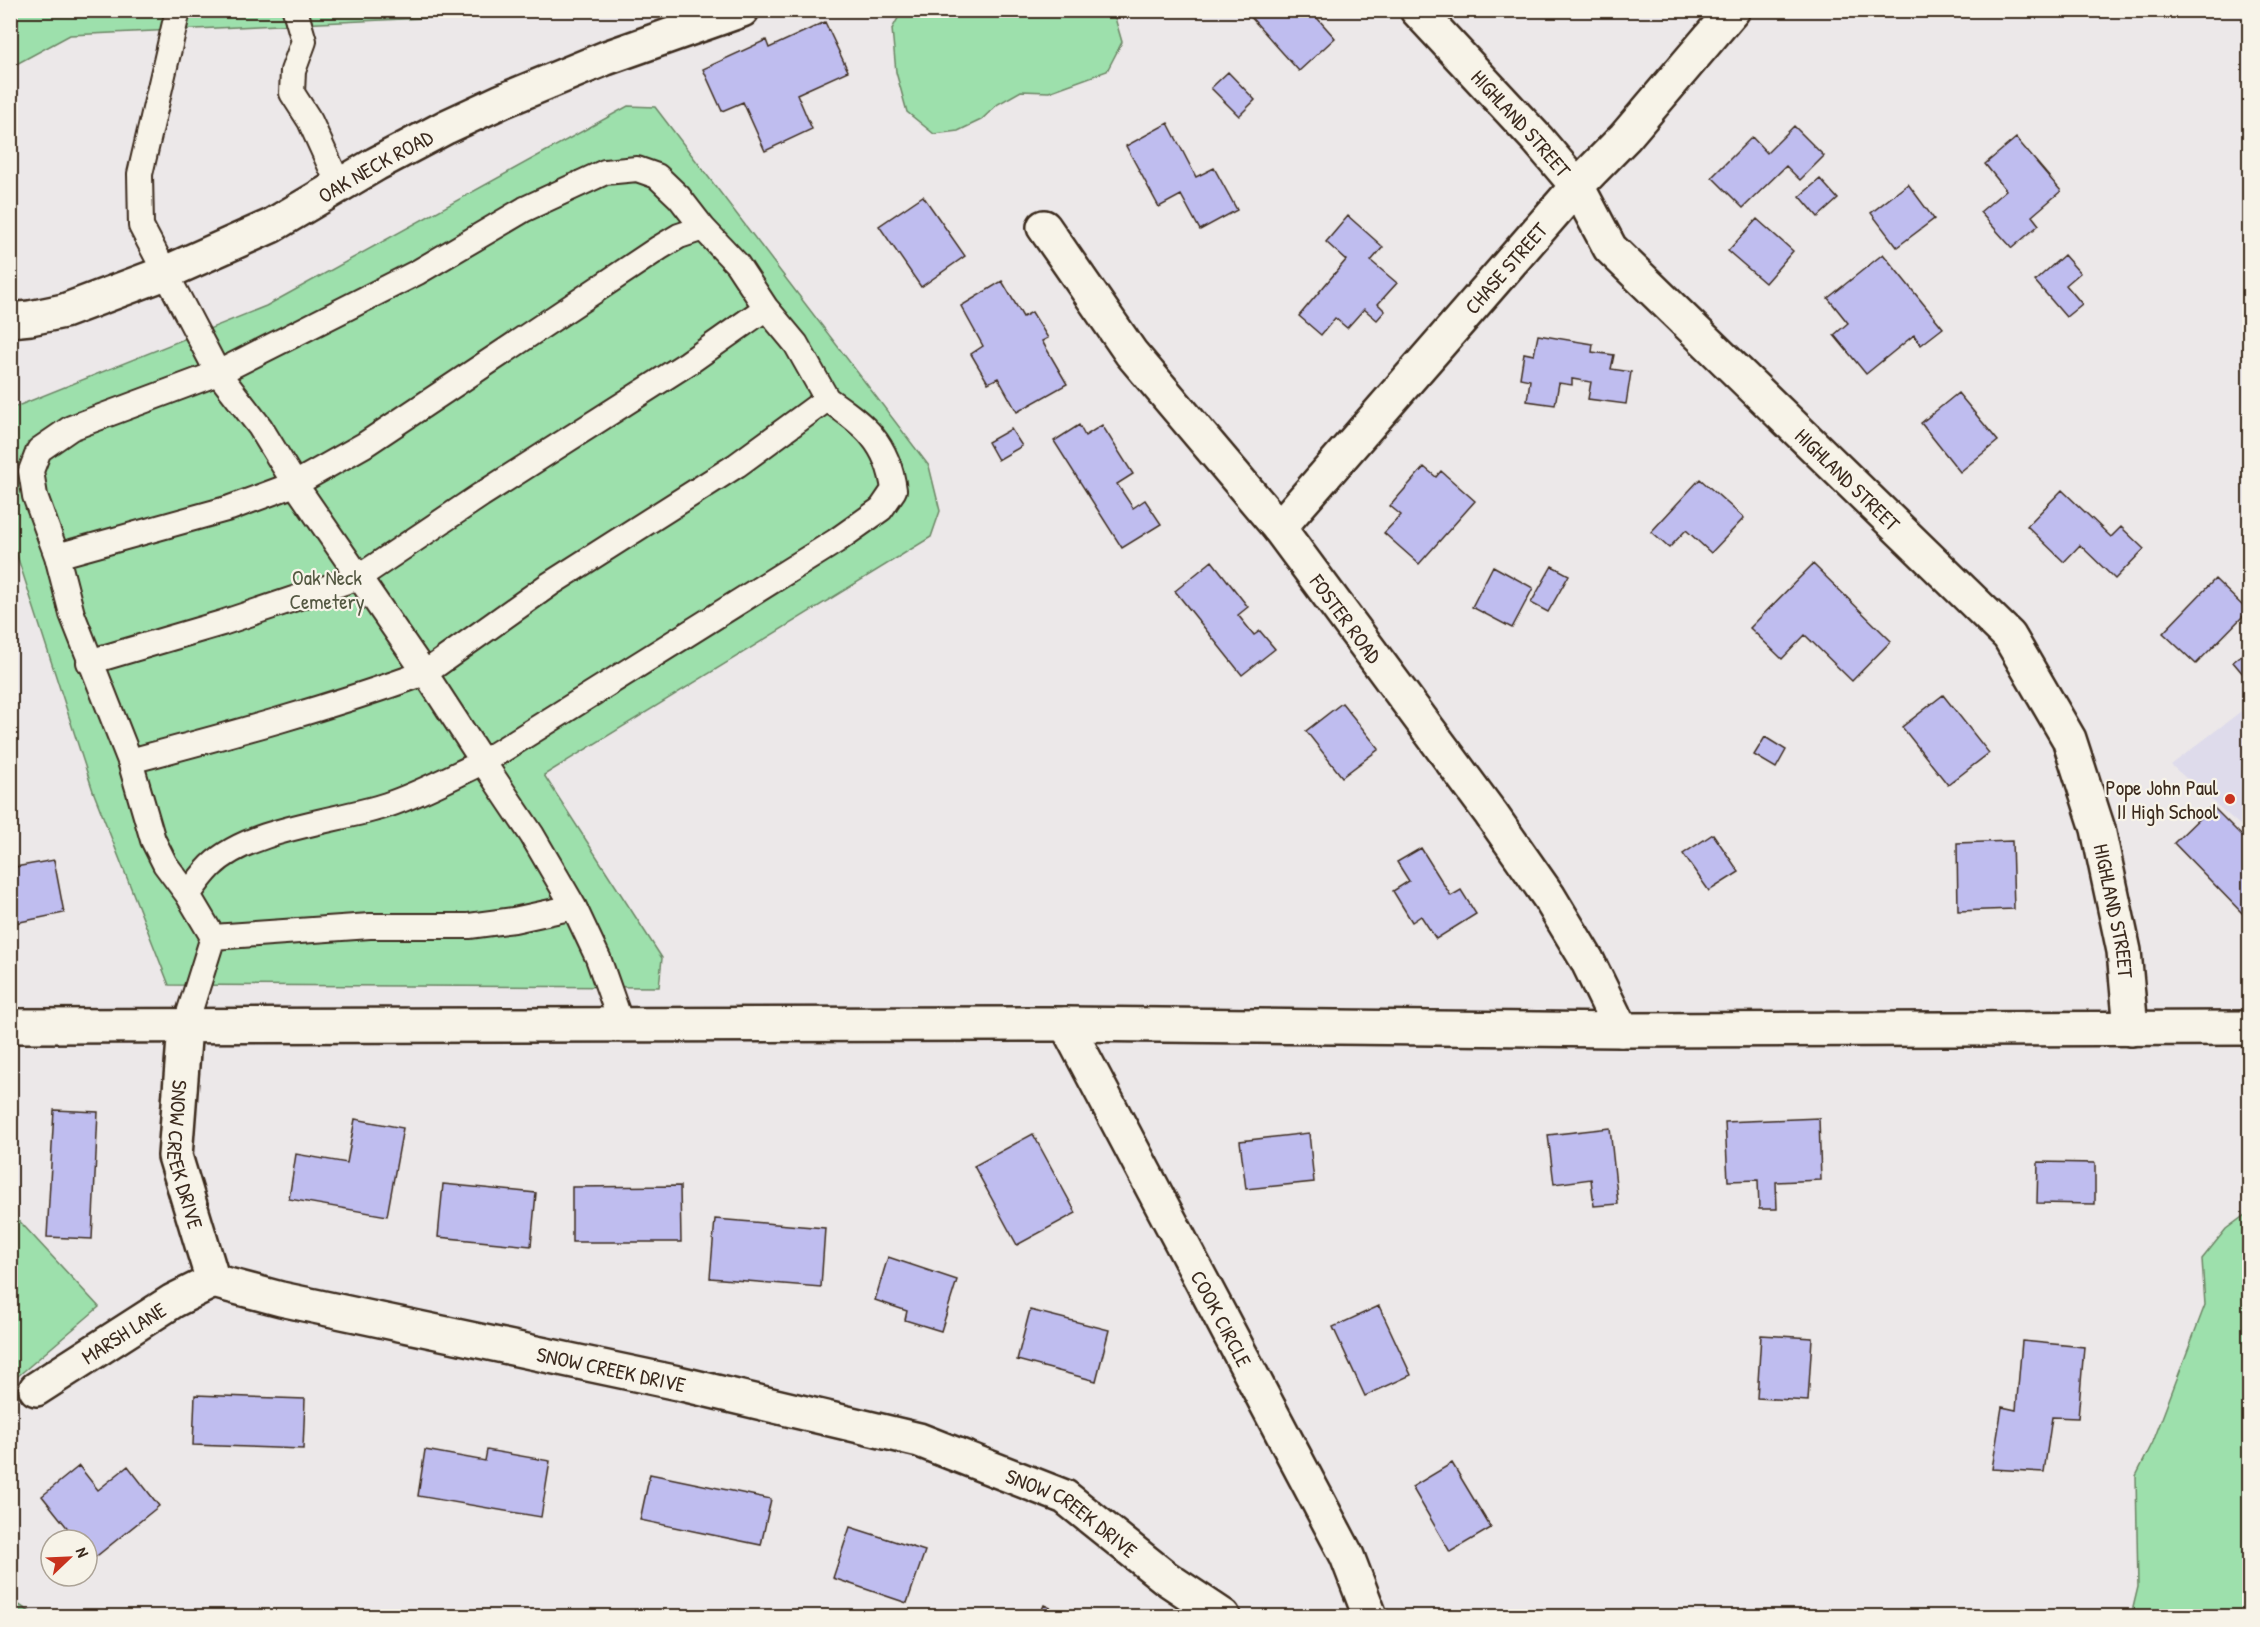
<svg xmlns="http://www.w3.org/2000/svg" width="2260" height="1627" viewBox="0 0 2260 1627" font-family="'Patrick Hand',sans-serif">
	<rect width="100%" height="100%" fill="#ece8e9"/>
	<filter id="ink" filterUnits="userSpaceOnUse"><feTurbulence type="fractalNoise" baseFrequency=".0167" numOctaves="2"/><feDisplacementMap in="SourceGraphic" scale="12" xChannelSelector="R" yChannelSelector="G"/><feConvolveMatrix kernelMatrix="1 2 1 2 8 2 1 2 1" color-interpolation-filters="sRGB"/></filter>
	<g filter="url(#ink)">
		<!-- built -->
		<path fill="#dedbeb" d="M 2249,705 L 2249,833 L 2171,765 Z"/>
		<!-- green -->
		<path fill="#9de0ac" stroke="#6c8565" stroke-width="1.5" d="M 11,11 L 516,11 L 507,14 L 70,35 L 11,67 Z
			M 902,11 L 1113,11 L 1122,42 L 1107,71 L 1049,92 L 1021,91 L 998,104 L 981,120 L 958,131 L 934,134 L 907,112 L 896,72 L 892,29 Z
			M 628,106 L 655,107 L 929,466 L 940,511 L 931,537 L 544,775 L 662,958 L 659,987 L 169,985 L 93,791 L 11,537 L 10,409 L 266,306 Z
			M 11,1212 L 99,1307 L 11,1382 Z
			M 2249,1212 L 2249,1616 L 2131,1616 L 2138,1587 L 2136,1476 L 2153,1442 L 2205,1305 L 2202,1259 L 2226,1229 Z
			M 10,1599 L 36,1616 L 39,1616 L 11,1616 Z"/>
		<!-- building -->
		<path fill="#bfbdef" stroke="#3b2a1e" stroke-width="1.5" d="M 1251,10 L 1310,10 L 1335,38 L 1299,71 L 1248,14 Z
			M 825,22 L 848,71 L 797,94 L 812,129 L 765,151 L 743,102 L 722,111 L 703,69 L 766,40 L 769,48 Z
			M 1228,72 L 1255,100 L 1239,116 L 1211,88 Z
			M 1168,123 L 1196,177 L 1214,168 L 1237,210 L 1200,230 L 1181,195 L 1159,207 L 1126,146 Z
			M 1794,126 L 1824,156 L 1800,180 L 1786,166 L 1743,208 L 1712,177 L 1752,137 L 1767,153 Z
			M 2016,138 L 2061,191 L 2032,216 L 2039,225 L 2012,248 L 1980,212 L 2006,190 L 1985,164 Z
			M 1820,179 L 1838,199 L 1818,217 L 1800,196 Z
			M 1908,184 L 1934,219 L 1897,247 L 1871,213 Z
			M 923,196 L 965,256 L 921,287 L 879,226 Z
			M 1348,216 L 1383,247 L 1371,261 L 1397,283 L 1378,304 L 1385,311 L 1377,320 L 1364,309 L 1347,328 L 1335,318 L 1321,335 L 1299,316 L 1346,260 L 1326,242 Z
			M 1757,219 L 1793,251 L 1765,283 L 1728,251 Z
			M 1883,254 L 1943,328 L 1921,345 L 1914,335 L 1866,374 L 1834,335 L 1848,323 L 1828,298 Z
			M 2064,255 L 2080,273 L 2066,285 L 2082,304 L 2066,317 L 2035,281 Z
			M 1002,281 L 1023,317 L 1032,312 L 1048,338 L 1042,341 L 1067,384 L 1017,412 L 998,378 L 988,383 L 971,354 L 983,346 L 961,306 Z
			M 1538,335 L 1593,344 L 1592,352 L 1614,355 L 1611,369 L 1631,372 L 1626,404 L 1588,399 L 1591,382 L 1572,379 L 1572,385 L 1559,383 L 1555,405 L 1527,401 L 1530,380 L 1520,378 L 1524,353 L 1534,355 Z
			M 1958,393 L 1998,441 L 1960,472 L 1921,423 Z
			M 1079,425 L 1085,436 L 1102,425 L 1133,474 L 1117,484 L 1133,508 L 1145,500 L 1161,524 L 1122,548 L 1054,441 Z
			M 1011,429 L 1022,446 L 998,460 L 988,442 Z
			M 1424,467 L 1436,477 L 1441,471 L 1475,501 L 1419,564 L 1384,533 L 1401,515 L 1390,506 Z
			M 1700,479 L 1744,518 L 1711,553 L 1686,530 L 1669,548 L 1651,532 Z
			M 2062,490 L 2111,537 L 2121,527 L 2144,549 L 2115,579 L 2080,545 L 2064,562 L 2027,526 Z
			M 1212,561 L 1248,607 L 1238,615 L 1254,635 L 1260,631 L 1275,649 L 1242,675 L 1175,591 Z
			M 1813,564 L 1891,641 L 1852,681 L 1805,635 L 1782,659 L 1750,628 Z
			M 1493,566 L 1533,588 L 1512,628 L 1472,607 Z
			M 1552,566 L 1569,575 L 1548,612 L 1531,603 Z
			M 2215,579 L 2248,611 L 2196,664 L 2163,633 Z
			M 2250,648 L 2250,681 L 2249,681 L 2233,662 Z
			M 1943,695 L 1989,753 L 1948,785 L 1902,727 Z
			M 1342,703 L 1379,749 L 1342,777 L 1306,731 Z
			M 1765,737 L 1786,750 L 1776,768 L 1754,755 Z
			M 2212,806 L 2250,844 L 2250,910 L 2244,915 L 2174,843 Z
			M 1713,834 L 1739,872 L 1709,891 L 1683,854 Z
			M 2012,841 L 2014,909 L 1958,911 L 1957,843 Z
			M 1421,848 L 1451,896 L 1461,890 L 1476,914 L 1436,939 L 1421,916 L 1412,922 L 1393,891 L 1409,881 L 1397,862 Z
			M 54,860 L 64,913 L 10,924 L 10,868 Z
			M 54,1110 L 98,1112 L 92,1239 L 47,1237 Z
			M 1819,1118 L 1821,1180 L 1776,1182 L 1777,1209 L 1759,1209 L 1758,1180 L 1728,1181 L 1725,1122 Z
			M 355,1119 L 403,1128 L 387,1216 L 289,1199 L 296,1154 L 347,1163 Z
			M 1610,1128 L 1618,1204 L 1594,1206 L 1591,1179 L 1554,1184 L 1548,1135 Z
			M 1309,1133 L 1314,1182 L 1246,1189 L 1240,1141 Z
			M 1033,1134 L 1076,1213 L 1017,1245 L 974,1166 Z
			M 2038,1162 L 2095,1163 L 2095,1204 L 2037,1203 Z
			M 443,1184 L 536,1193 L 531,1246 L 438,1237 Z
			M 680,1186 L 681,1242 L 572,1242 L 572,1187 Z
			M 715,1219 L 825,1228 L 821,1287 L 710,1278 Z
			M 888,1257 L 957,1280 L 941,1331 L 905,1320 L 907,1311 L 875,1300 Z
			M 1379,1306 L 1411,1375 L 1365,1396 L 1333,1327 Z
			M 1030,1310 L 1109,1330 L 1096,1381 L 1017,1360 Z
			M 1761,1335 L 1812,1338 L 1808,1401 L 1757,1398 Z
			M 2022,1341 L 2084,1347 L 2078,1418 L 2052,1417 L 2044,1472 L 1992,1469 L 2002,1407 L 2016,1410 Z
			M 195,1395 L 305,1399 L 303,1449 L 193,1445 Z
			M 425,1450 L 485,1461 L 487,1450 L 550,1461 L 541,1517 L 418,1496 Z
			M 1452,1463 L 1491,1528 L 1450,1552 L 1412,1487 Z
			M 79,1466 L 98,1490 L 128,1466 L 159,1506 L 93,1559 L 87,1552 L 87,1540 L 77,1540 L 42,1496 Z
			M 650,1474 L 771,1499 L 761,1545 L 640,1520 Z
			M 850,1527 L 925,1551 L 907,1603 L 833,1578 Z
			M 1044,1605 L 1068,1616 L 1039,1616 Z"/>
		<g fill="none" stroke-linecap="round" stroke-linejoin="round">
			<!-- lane casing -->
			<g stroke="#3b2a1e" stroke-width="28">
				<path id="lane" d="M 178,10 L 140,174 L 141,226 L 218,373 L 260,427 L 295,484 L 359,577 L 481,495 L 688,363 L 766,308 L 796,344 L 827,399 L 737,465 L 550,584 L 425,673 L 483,762 L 836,541 L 881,509 L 894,490 C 888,443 864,424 827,399
					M 295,10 L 304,41 L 293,71 L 292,93 L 310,121 L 339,185
					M 57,556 L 230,508 L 295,484 L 364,445 L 659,248 L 679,236 L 703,228
					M 89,662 L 222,623 L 359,577 L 425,673 C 328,708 229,735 130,761
					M 188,895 C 195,885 202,875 211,866 C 250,828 335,822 387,805 C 420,794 451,777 483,762 L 532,835 L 574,907
					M 185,1026 L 213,937
					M 622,1026 L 598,958 L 574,907 L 514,920 L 469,926 L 370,926 L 213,937 L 188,895 L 165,864 L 153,840 L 130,761 L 72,614 L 57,556 L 35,496 L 31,471 L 39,450 L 71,428 L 218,373 L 418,272 L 525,209 L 605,172 L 637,169 L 657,176 L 679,197 L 703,228 L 737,264 L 766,308"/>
			</g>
			<!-- street casing -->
			<g stroke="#3b2a1e" stroke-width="38">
				<g id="street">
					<path id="s1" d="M 1417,10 L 1538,140 L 1577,186 L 1610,248 L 2009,636 L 2069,739 L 2098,829 L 2124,951 L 2131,1029"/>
					<path id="s2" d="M 1044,227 L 1131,353 L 1279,528 L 1491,814 L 1549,897 L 1587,960 L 1621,1030"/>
					<path id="s3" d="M 10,320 L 30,318 L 64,311 L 165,273 L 271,226 L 376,164 L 446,127 L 502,101 L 606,58 L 742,10"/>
					<path id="s4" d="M 1279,528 L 1577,186 L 1625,137 L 1733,10"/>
					<path id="s5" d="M 1066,1024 L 1347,1556 L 1370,1616"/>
					<path id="s6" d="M 185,1026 L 175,1156 L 213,1281 L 281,1299 L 678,1383 L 919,1440 L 1065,1497 L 1166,1578 L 1223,1616"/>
					<path id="s7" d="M 36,1389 L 173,1301 L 213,1281"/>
				</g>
			</g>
			<!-- secondary casing -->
			<g stroke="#3b2a1e" stroke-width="38">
				<path id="secondary" d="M 10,1026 L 1066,1024 L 1621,1030 L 2250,1028"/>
			</g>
			<!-- lane -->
			<use href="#lane" stroke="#f7f3e8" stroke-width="24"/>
			<!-- street -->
			<use href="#street" stroke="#f7f3e8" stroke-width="33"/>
			<!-- secondary -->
			<use href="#secondary" stroke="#f7f3e8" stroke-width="33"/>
		</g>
	</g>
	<!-- markers -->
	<circle fill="#c8321e" stroke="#f7f3e8" stroke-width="2" cx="2230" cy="799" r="6"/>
	<g text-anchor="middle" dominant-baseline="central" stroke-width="4.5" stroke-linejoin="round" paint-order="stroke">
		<!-- street labels -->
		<g font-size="21" fill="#3b2a1e" stroke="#f7f3e8">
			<text stroke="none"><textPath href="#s1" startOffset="154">HIGHLAND STREET</textPath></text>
			<text stroke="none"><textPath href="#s3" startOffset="399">OAK NECK ROAD</textPath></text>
			<text stroke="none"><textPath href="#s4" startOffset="345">CHASE STREET</textPath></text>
			<text stroke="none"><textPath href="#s1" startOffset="640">HIGHLAND STREET</textPath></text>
			<text stroke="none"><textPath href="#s2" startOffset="495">FOSTER ROAD</textPath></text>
			<text stroke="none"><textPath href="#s1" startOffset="1162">HIGHLAND STREET</textPath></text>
			<text stroke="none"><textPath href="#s6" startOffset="130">SNOW CREEK DRIVE</textPath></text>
			<text stroke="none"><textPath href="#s5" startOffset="333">COOK CIRCLE</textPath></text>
			<text stroke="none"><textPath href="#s7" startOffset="104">MARSH LANE</textPath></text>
			<text stroke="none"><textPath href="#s6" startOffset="669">SNOW CREEK DRIVE</textPath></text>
			<text stroke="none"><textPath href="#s6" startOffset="1155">SNOW CREEK DRIVE</textPath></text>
		</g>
		<!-- park labels -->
		<g font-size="21" fill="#545842" stroke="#f7f3e8">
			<text x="327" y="577">Oak Neck<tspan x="327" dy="24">Cemetery</tspan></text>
		</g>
		<!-- poi labels -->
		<g font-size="21" fill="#3b2a1e" stroke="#f7f3e8" text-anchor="end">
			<text x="2218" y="787">Pope John Paul<tspan x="2218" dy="24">II High School</tspan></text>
		</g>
	</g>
	<!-- margin -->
	<rect width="2260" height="1627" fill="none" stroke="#f7f3e8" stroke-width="36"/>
	<rect x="18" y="18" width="2224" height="1591" fill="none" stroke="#3b2a1e" stroke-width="2" filter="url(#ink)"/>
	<!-- north arrow -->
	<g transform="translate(69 1558) rotate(67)"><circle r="28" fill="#f7f3e8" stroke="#aca397" stroke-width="1.5"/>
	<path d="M0-4.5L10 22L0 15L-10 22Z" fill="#c8321e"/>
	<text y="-9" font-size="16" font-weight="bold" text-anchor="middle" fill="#3b2a1e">N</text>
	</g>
</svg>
